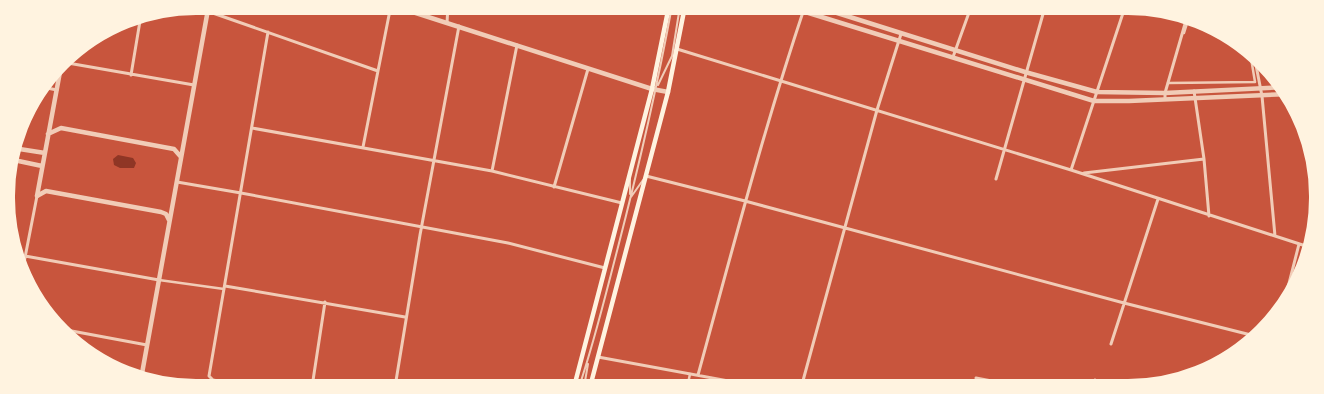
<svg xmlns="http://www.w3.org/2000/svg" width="1324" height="394" viewBox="0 0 1324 394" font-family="Helvetica,sans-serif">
	<rect width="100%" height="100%" fill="#c8553d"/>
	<!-- water -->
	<path fill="#8f3625" d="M 118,155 L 133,158 L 136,163 L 134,168 L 120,168 L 114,165 L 113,159 Z"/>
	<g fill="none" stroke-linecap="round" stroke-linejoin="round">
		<!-- service -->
		<path stroke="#f1ccb7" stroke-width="2" d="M 658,85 L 672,56 L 680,6
			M 630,194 L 630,179
			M 631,197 L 643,180
			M 579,387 C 594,343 605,297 617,251 C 638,170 657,88 672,6
			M 584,387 L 588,364"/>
		<!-- pedestrian -->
		<path stroke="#f1ccb7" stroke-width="2.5" d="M 1184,33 L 1189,17
			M 1168,83 L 1255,82 L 1250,52
			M 159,280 L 224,289
			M 687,388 L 690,374"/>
		<!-- minor -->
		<path stroke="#f1ccb7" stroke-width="3" d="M 207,11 L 378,71
			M 447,23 L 448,5
			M 677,49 L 1071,170 L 1312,248
			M 1254,55 L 1262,96 L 1275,236
			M 953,57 L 971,7
			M 62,62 L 194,85
			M 131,75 L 141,15
			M 42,87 L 57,90
			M 1194,91 L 1204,159 L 1209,216
			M 1165,99 L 1165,93 L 1187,17
			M 252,128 L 492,171 L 622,203
			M 363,147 L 391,5
			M 1071,170 L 1125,7
			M 492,171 L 517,45
			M 1084,173 L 1204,159
			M 646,176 L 745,201 L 1124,303 L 1259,337
			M 996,179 L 1045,7
			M 177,182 L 241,193 L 508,243 L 605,268
			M 554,187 L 588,69
			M 25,256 L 159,280
			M 22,273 L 37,196
			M 225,286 L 405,317
			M 1283,307 L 1299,244
			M 61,329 L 147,345
			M 1111,344 L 1158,199
			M 598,357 L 767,388
			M 698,375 C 732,251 764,128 805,6
			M 976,378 L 1029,388
			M 249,387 L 213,380 L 209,376 L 268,32
			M 312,387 L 325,302
			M 395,387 L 420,235 L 459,26
			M 801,388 L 877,110 L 901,34
			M 910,388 L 911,384
			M 1093,389 L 1095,380"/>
		<!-- tertiary -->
		<path stroke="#f1ccb7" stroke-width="4.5" d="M 391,5 L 652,89 L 668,92
			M 786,6 L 1094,101 L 1129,101 L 1290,94
			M 815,6 L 1025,72 L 1097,92 L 1165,93 L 1285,87
			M 48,134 L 61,128 L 174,149 L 181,157
			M 13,148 L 45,153
			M 9,159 L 42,166
			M 37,196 L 46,191 L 161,212 L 166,214 L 169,220
			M 37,196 L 62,61
			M 141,379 L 209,4"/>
		<!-- secondary -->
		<path stroke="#fff3e0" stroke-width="4.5" d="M 574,387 L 652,89 L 669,6
			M 590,387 L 668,92 L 685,6"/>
	</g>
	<!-- crop -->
	<path d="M0 0H1324V394H0ZM196 12H1128A184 184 0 0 1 1312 196V198A184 184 0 0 1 1128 382H196A184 184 0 0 1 12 198V196A184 184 0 0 1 196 12Z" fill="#fff3e0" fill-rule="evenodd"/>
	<path fill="none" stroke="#fff3e0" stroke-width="6" d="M196 12H1128A184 184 0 0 1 1312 196V198A184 184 0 0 1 1128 382H196A184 184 0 0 1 12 198V196A184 184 0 0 1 196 12Z"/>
</svg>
